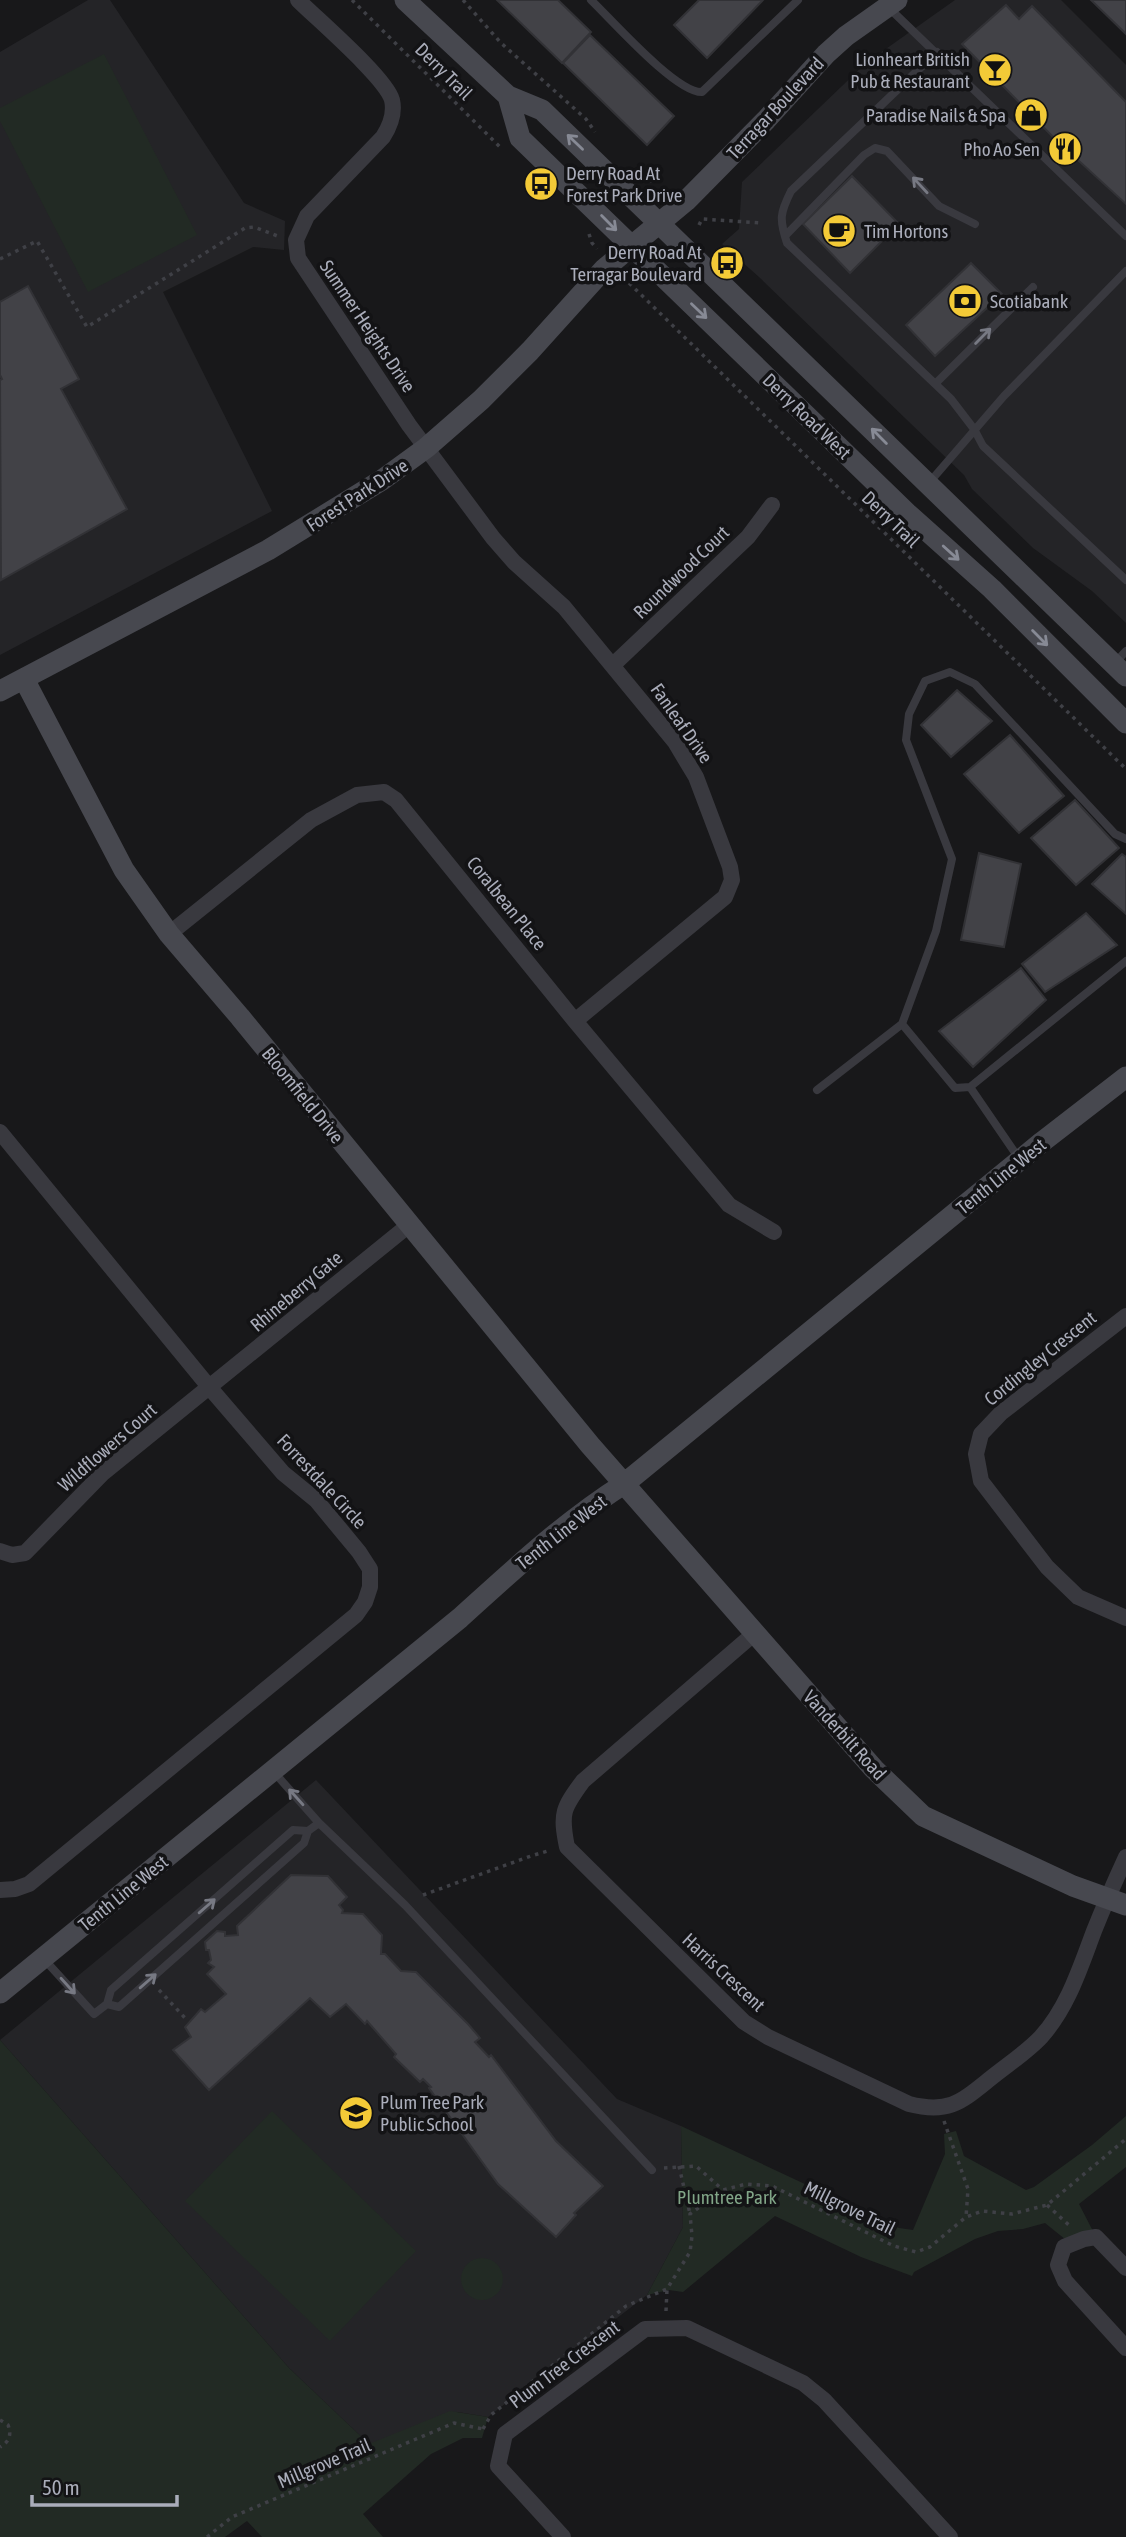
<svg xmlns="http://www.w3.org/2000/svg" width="1126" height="2537" viewBox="0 0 1126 2537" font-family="'Asap Condensed',sans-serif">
	<rect width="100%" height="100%" fill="#18181a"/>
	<!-- built -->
	<path fill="#242427" d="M 88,0 L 110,0 L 244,203 L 285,221 L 284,250 L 253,247 L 163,292 L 272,511 L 0,655 L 0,52 Z
		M 955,0 L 1061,0 L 1126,65 L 1126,623 L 1092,591 L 1033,548 L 972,489 L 964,475 L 759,277 L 722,244 L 739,229 L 742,182 L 866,63 Z
		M 316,1780 L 617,2099 L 681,2126 L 683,2227 L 647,2295 L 488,2417 L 458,2412 L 370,2445 L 289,2368 L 0,2040 Z"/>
	<!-- green -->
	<path fill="#222a24" d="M 104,54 L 197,235 L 88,292 L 0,121 L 0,108 Z
		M 0,2040 L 289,2368 L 369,2444 L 450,2411 L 488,2417 L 482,2438 L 463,2438 L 431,2454 L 363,2514 L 383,2537 L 262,2537 L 247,2521 L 225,2537 L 0,2537 Z
		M 272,2111 L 416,2251 L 330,2341 L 185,2201 Z
		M 1126,2116 L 1126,2167 L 1079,2204 L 1096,2237 L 1071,2244 L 1045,2223 L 1023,2229 L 998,2231 L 975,2239 L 914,2272 L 912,2276 L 861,2257 L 775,2216 L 683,2292 L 669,2290 L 647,2295 L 683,2227 L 681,2126 L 899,2228 L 913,2230 L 945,2154 L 944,2134 L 956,2131 L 964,2156 L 1026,2190 L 1034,2187 L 1092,2145 Z
		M461 2279a21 21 0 1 1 42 0a21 21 0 1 1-42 0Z"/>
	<!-- building -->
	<path fill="#424247" stroke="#323236" stroke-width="2" d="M 497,0 L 558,0 L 591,32 L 562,63 Z
		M 699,0 L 763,0 L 707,58 L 674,25 Z
		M 1091,0 L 1126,0 L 1126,34 Z
		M 1006,5 L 1019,19 L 1032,6 L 1126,102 L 1126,204 L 1055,139 L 962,44 Z
		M 590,35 L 674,116 L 647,145 L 563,63 Z
		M 852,176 L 899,224 L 850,273 L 803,224 Z
		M 971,263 L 1002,294 L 935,356 L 906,325 Z
		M 28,286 L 79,379 L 61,389 L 127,509 L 1,580 L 0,380 L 2,379 L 0,375 L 0,302 Z
		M 957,690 L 992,721 L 951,757 L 921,725 Z
		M 1010,735 L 1064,796 L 1019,833 L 964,774 Z
		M 1075,800 L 1119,848 L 1076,885 L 1031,838 Z
		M 979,853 L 1021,864 L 1004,947 L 961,940 Z
		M 1122,854 L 1126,857 L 1126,914 L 1092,884 Z
		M 1086,913 L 1117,945 L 1045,992 L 1022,964 Z
		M 1021,968 L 1046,1000 L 973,1067 L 939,1031 Z
		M 291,1875 L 328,1876 L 347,1897 L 339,1905 L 343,1910 L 342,1913 L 363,1914 L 382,1935 L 381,1954 L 385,1954 L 401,1971 L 416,1972 L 468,2024 L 480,2038 L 475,2042 L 489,2057 L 491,2055 L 556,2141 L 603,2186 L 574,2213 L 576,2215 L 556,2237 L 498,2184 L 429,2088 L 431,2087 L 423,2079 L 420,2082 L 394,2057 L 396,2054 L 367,2021 L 365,2024 L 346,2004 L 330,2017 L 310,1998 L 209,2090 L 173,2050 L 191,2037 L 185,2027 L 201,2009 L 205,2012 L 226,1994 L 207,1974 L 214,1967 L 208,1963 L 211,1960 L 209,1950 L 206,1950 L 205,1942 L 217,1931 L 225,1932 L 225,1936 L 238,1935 L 237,1926 Z"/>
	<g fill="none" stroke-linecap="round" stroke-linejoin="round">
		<!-- path -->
		<path stroke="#3f4046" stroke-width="3.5" stroke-dasharray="3.5 5" stroke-linecap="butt" d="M 352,0 L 502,149
			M 463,0 L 501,43 L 586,119 L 595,132
			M 642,178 L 652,181 L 648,186
			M 699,225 L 702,219 L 762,223
			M 589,234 L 592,243 L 597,249
			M 0,259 L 37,241 L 87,327 L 245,228 L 254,227 L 280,237
			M 623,277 L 1126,769
			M 423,1895 L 531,1856 L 551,1850
			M 159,1990 L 186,2019
			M 944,2121 L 968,2189 L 966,2217
			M 679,2166 L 690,2214
			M 664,2168 L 696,2166 L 723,2190
			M 1047,2205 L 1071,2227
			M 666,2311 L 667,2289
			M 0,2420 L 8,2425 C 12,2435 9,2442 0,2447
			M 483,2429 L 491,2415 L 626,2306 L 667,2289 L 690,2252 L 692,2236 L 690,2214 L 723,2190 L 746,2184 L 772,2186 L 894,2246 L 916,2252 L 930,2247 L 966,2217 L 982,2211 L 1012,2214 L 1047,2205 L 1126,2139
			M 207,2537 L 232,2517 L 454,2423 L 483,2429"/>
		<!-- lane -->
		<path stroke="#39393f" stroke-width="8" d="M 591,0 C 612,20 676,93 702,92 L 798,0
			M 889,8 L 1126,236
			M 937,52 L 791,191 C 780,213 779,219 787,243 L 951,399 L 974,429 L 983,446 L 1126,580
			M 785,236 L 864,155 L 875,148 L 887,151 L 939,206 L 975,224
			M 935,384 L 1033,287
			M 928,484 L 1004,396 L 1126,271
			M 1114,664 L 1126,651
			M 902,1024 L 955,1088 L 970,1087 L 1126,961
			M 970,1087 L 1020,1160
			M 817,1090 L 902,1024 L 936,931 L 952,859 L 906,740 L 909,714 L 925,681 L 950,672 L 975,684 L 1115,834 L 1126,839
			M 273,1771 L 319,1823 L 405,1905 L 652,2170
			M 43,1958 L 94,2014 L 107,2004 L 119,2007 L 304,1843 L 308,1831 L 319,1823
			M 107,2004 L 111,1990 L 293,1830 L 308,1831"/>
		<!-- street -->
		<path stroke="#39393f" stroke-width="16" d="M 298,0 C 317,19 386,78 392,100 C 395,113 390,126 383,137 L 307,216 L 296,240 L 298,258 L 409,425 L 493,538 L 514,562 L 564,607 L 675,742 L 696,777 L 730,867 L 732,880 L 725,897 L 575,1021
			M 613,665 L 748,537 L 772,505
			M 169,934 L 311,820 L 357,795 L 384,792 L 396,800 L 575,1021 L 729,1205 L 774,1232
			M 0,1132 L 210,1388 L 283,1473 L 316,1500 L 359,1552 L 370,1569 L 370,1587 L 365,1602 L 356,1615 L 29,1884 L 15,1889 L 0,1890
			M 1126,1316 L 1001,1413 L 981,1434 L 976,1454 L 981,1481 L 1047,1567 L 1078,1597 L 1126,1618
			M 0,1551 L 12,1555 L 25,1553 L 103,1473 L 409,1225
			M 756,1632 L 583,1781 C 563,1808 560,1813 567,1847 L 744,2022 L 768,2037 L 909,2104 C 949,2114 961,2102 991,2078 C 1007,2065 1027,2052 1041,2037 C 1068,2007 1080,1968 1094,1931 C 1104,1906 1115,1881 1126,1857
			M 1126,2268 L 1096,2237 L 1084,2239 L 1064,2247 L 1058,2265 L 1065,2281 L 1126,2348
			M 563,2537 L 498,2466 L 505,2434 L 645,2329 L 687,2328 L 803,2383 L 824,2400 L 950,2537"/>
		<!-- secondary -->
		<path stroke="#47484f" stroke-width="21" d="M 405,0 L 508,96 L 542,110 L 1126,676
			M 508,96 L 520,138 L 907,513 L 992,589 L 1126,723
			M 24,679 L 124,870 L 169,934 L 240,1017 L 590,1445 L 874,1769 L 923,1816 L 1073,1886 L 1126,1905
			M 0,691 L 268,550 L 382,480 L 426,448 L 481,400 L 530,351 L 604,269 L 686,201 L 766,120 L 826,54 L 846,36 L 897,0
			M 0,1993 L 460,1618 C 512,1571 564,1522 624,1484 L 1042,1142 L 1126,1077"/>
	</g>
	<!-- one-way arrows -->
	<defs><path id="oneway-shaft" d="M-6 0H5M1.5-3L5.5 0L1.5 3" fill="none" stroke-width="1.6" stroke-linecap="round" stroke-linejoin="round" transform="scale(1.75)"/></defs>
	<g stroke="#878a95">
		<use href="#oneway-shaft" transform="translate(575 142) rotate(-136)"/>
		<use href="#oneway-shaft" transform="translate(609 223) rotate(45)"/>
		<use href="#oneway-shaft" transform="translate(699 311) rotate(44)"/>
		<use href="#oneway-shaft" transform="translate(879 436) rotate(-135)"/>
		<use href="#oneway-shaft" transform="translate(951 553) rotate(42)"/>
		<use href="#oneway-shaft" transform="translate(1040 638) rotate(45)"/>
	</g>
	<g stroke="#777983">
		<use href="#oneway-shaft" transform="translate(920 185) rotate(-133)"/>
		<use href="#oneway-shaft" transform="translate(983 336) rotate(-45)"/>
		<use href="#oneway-shaft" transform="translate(296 1797) rotate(-132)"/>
		<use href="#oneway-shaft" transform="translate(207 1906) rotate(-41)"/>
		<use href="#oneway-shaft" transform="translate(148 1981) rotate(-41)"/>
		<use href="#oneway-shaft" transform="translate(68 1986) rotate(48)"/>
	</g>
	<!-- icons -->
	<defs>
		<g id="bar-disc" transform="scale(1.75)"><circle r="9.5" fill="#f3ca37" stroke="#131315"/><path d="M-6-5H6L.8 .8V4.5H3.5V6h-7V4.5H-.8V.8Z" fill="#111"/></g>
		<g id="shop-disc" transform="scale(1.75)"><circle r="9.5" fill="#f3ca37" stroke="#131315"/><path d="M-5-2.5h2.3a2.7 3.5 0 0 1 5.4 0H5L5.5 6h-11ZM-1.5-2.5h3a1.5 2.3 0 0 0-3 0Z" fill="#111"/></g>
		<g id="restaurant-disc" transform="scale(1.75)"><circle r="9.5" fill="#f3ca37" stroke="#131315"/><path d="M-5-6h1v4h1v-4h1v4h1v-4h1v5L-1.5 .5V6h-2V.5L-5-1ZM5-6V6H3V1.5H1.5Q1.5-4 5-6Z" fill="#111"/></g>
		<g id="bus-disc" transform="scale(1.75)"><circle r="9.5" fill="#f3ca37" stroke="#131315"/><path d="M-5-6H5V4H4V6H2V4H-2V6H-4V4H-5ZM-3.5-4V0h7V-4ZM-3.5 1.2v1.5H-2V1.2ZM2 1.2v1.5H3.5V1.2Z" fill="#111"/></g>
		<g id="cafe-disc" transform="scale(1.75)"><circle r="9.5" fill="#f3ca37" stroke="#131315"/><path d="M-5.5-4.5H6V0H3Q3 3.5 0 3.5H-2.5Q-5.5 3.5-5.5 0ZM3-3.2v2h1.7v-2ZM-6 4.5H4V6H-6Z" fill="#111"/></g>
		<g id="bank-disc" transform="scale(1.75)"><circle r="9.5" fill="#f3ca37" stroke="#131315"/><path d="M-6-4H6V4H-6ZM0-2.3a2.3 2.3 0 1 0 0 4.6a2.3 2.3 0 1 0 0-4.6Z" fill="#111"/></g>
		<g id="school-disc" transform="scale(1.75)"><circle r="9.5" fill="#f3ca37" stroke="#131315"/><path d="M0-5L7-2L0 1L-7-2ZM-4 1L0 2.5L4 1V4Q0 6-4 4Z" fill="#111"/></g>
	</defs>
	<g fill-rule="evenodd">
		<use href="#bar-disc" x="995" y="70"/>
		<use href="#shop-disc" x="1031" y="115"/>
		<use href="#restaurant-disc" x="1065" y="149"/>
		<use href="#bus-disc" x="541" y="184"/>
		<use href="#cafe-disc" x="839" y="231"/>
		<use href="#bus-disc" x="727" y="263"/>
		<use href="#bank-disc" x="965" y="301"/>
		<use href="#school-disc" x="356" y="2113"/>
	</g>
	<g text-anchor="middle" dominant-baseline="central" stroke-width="7" stroke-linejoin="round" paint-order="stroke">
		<!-- poi labels -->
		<g font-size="19" fill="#aaadba" stroke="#131315" text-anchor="end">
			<text x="970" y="59">Lionheart British<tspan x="970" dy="22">Pub &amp; Restaurant</tspan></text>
			<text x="1006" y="115">Paradise Nails &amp; Spa</text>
			<text x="1040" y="149">Pho Ao Sen</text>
			<text x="566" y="173" text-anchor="start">Derry Road At<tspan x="566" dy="22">Forest Park Drive</tspan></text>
			<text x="864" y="231" text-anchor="start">Tim Hortons</text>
			<text x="702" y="252">Derry Road At<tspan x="702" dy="22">Terragar Boulevard</tspan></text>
			<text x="990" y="301" text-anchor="start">Scotiabank</text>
			<text x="380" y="2102" text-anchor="start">Plum Tree Park<tspan x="380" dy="22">Public School</tspan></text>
		</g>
		<!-- street labels -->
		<g font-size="19" fill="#aaadba" stroke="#131315">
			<text transform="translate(444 71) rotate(45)">Derry Trail</text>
			<text transform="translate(775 108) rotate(-47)">Terragar Boulevard</text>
			<text transform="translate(368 326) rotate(56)">Summer Heights Drive</text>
			<text transform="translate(807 416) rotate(44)">Derry Road West</text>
			<text transform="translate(357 495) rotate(-33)">Forest Park Drive</text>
			<text transform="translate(891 519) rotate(44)">Derry Trail</text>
			<text transform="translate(681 572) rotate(-44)">Roundwood Court</text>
			<text transform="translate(682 723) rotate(55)">Fanleaf Drive</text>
			<text transform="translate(507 903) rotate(51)">Coralbean Place</text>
			<text transform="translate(303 1095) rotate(51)">Bloomfield Drive</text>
			<text transform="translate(1001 1176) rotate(-39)">Tenth Line West</text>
			<text transform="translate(296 1291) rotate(-40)">Rhineberry Gate</text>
			<text transform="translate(1040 1358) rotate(-39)">Cordingley Crescent</text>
			<text transform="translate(107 1447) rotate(-41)">Wildflowers Court</text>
			<text transform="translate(322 1481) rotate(47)">Forrestdale Circle</text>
			<text transform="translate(561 1532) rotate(-38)">Tenth Line West</text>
			<text transform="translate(845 1735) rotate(48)">Vanderbilt Road</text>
			<text transform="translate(123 1893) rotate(-39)">Tenth Line West</text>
			<text transform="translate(724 1972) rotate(43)">Harris Crescent</text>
			<text transform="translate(850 2208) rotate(26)">Millgrove Trail</text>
			<text transform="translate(564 2364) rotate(-37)">Plum Tree Crescent</text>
			<text transform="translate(324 2463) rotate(-23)">Millgrove Trail</text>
		</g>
		<!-- park labels -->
		<g font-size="19" fill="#81a587" stroke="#131315">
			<text x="727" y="2197">Plumtree Park</text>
		</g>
	</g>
	<!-- scale -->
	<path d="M32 2495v10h145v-10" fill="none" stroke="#aaadba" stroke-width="3.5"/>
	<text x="42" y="2495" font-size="21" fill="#aaadba" stroke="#131315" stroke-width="5" paint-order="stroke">50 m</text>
</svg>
